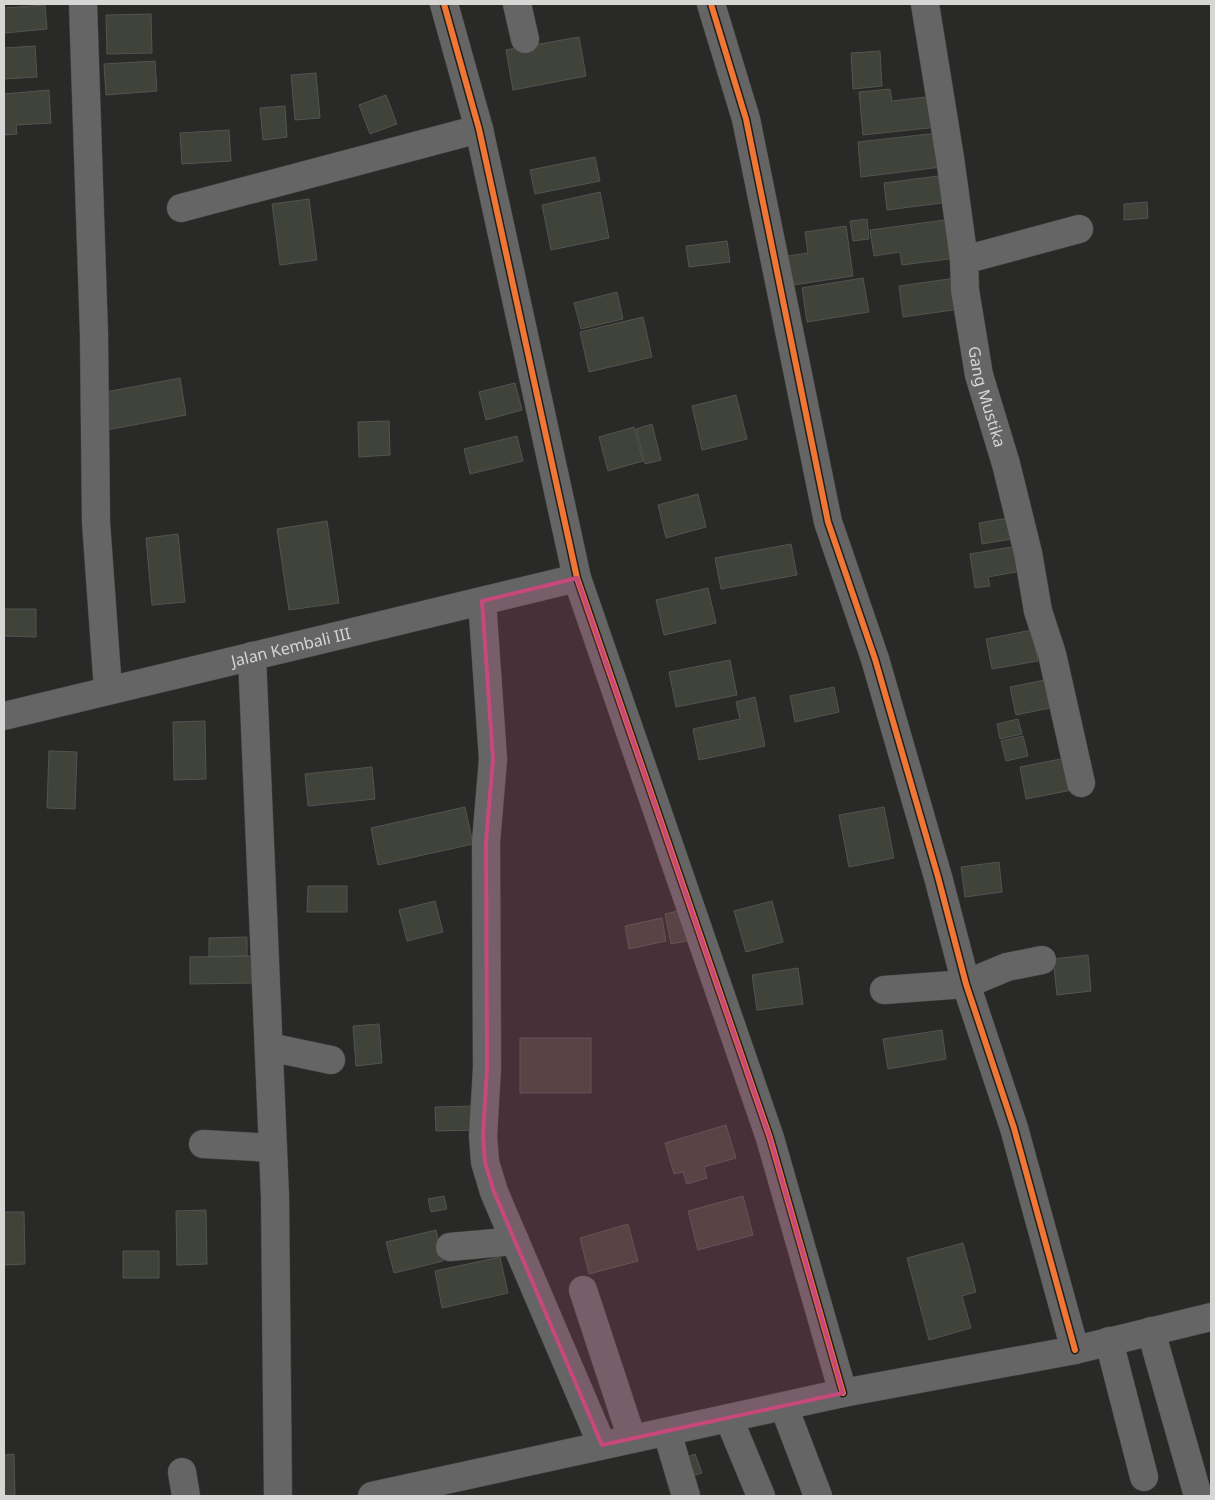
<svg xmlns="http://www.w3.org/2000/svg" width="1215" height="1500" viewBox="0 0 1215 1500" font-family="'Noto Sans',sans-serif">
	<rect width="100%" height="100%" fill="#292a28"/>
	<!-- building -->
	<path fill="#3f4339" stroke="#535452" d="M 45,5 L 47,29 L 5,33 L 4,8 Z
		M 151,14 L 152,53 L 107,54 L 106,15 Z
		M 579,37 L 586,76 L 513,90 L 506,50 Z
		M 35,46 L 37,77 L 4,79 L 4,48 Z
		M 880,51 L 882,86 L 853,89 L 851,53 Z
		M 155,61 L 157,91 L 106,95 L 104,64 Z
		M 316,73 L 320,118 L 295,120 L 291,75 Z
		M 890,89 L 892,101 L 935,96 L 938,127 L 863,135 L 859,92 Z
		M 49,90 L 51,123 L 16,125 L 17,134 L 4,135 L 4,94 Z
		M 386,95 L 397,124 L 370,134 L 359,105 Z
		M 285,106 L 287,137 L 263,140 L 260,108 Z
		M 229,130 L 231,161 L 182,164 L 180,133 Z
		M 938,133 L 941,167 L 861,177 L 858,142 Z
		M 595,157 L 600,181 L 535,194 L 530,170 Z
		M 938,176 L 942,203 L 887,210 L 884,183 Z
		M 600,192 L 609,238 L 551,250 L 542,205 Z
		M 309,199 L 317,260 L 280,265 L 272,204 Z
		M 1147,202 L 1148,218 L 1124,220 L 1124,204 Z
		M 867,219 L 869,239 L 853,241 L 850,221 Z
		M 952,219 L 957,258 L 902,265 L 900,252 L 874,256 L 870,230 Z
		M 846,226 L 853,276 L 793,285 L 788,256 L 808,253 L 805,232 Z
		M 727,241 L 730,262 L 689,267 L 686,246 Z
		M 863,278 L 869,312 L 807,322 L 802,288 Z
		M 956,278 L 960,309 L 903,317 L 899,286 Z
		M 617,292 L 623,319 L 581,329 L 574,303 Z
		M 643,317 L 652,357 L 589,372 L 580,332 Z
		M 180,378 L 186,415 L 107,430 L 100,393 Z
		M 515,383 L 522,410 L 486,420 L 479,392 Z
		M 736,395 L 747,439 L 702,450 L 692,406 Z
		M 389,421 L 390,455 L 359,457 L 358,422 Z
		M 652,424 L 661,460 L 645,464 L 636,429 Z
		M 634,427 L 643,461 L 608,471 L 599,437 Z
		M 517,436 L 523,461 L 470,474 L 464,449 Z
		M 698,494 L 706,527 L 666,538 L 658,505 Z
		M 1014,517 L 1018,538 L 982,544 L 979,523 Z
		M 327,521 L 339,603 L 289,610 L 277,529 Z
		M 178,534 L 185,602 L 152,605 L 146,538 Z
		M 791,544 L 797,575 L 721,589 L 715,558 Z
		M 1017,546 L 1021,571 L 988,577 L 990,586 L 975,588 L 970,554 Z
		M 708,588 L 716,623 L 664,635 L 656,600 Z
		M 4,609 L 36,609 L 36,637 L 4,636 Z
		M 1032,630 L 1038,661 L 992,669 L 986,639 Z
		M 730,660 L 737,695 L 676,707 L 669,672 Z
		M 1045,680 L 1050,708 L 1016,715 L 1010,687 Z
		M 834,687 L 839,712 L 795,722 L 790,696 Z
		M 755,697 L 765,746 L 699,760 L 693,729 L 740,719 L 736,702 Z
		M 1018,719 L 1022,734 L 1000,739 L 997,724 Z
		M 205,721 L 206,779 L 174,780 L 173,722 Z
		M 1023,736 L 1028,756 L 1006,761 L 1001,741 Z
		M 49,751 L 77,752 L 75,809 L 47,808 Z
		M 1071,757 L 1077,789 L 1026,799 L 1020,767 Z
		M 372,767 L 375,799 L 308,806 L 305,774 Z
		M 465,807 L 473,844 L 378,865 L 371,828 Z
		M 884,807 L 894,858 L 849,867 L 839,815 Z
		M 999,862 L 1002,892 L 965,897 L 961,867 Z
		M 308,886 L 347,886 L 347,912 L 307,912 Z
		M 435,901 L 443,932 L 407,941 L 399,910 Z
		M 772,901 L 783,942 L 746,952 L 734,911 Z
		M 691,908 L 697,939 L 671,944 L 665,914 Z
		M 662,918 L 666,941 L 629,949 L 625,926 Z
		M 247,937 L 247,956 L 209,957 L 209,938 Z
		M 1088,955 L 1091,991 L 1057,995 L 1053,959 Z
		M 252,956 L 252,983 L 190,984 L 190,957 Z
		M 798,968 L 803,1004 L 757,1010 L 752,975 Z
		M 379,1024 L 382,1063 L 356,1066 L 353,1026 Z
		M 942,1030 L 946,1059 L 888,1069 L 883,1039 Z
		M 520,1038 L 591,1038 L 591,1093 L 520,1093 Z
		M 475,1106 L 476,1130 L 436,1131 L 435,1107 Z
		M 726,1125 L 736,1158 L 704,1167 L 707,1178 L 687,1184 L 683,1172 L 674,1174 L 665,1143 Z
		M 444,1196 L 447,1209 L 431,1212 L 428,1199 Z
		M 743,1196 L 753,1235 L 698,1250 L 688,1211 Z
		M 206,1210 L 207,1264 L 177,1265 L 176,1211 Z
		M 4,1212 L 24,1212 L 25,1264 L 4,1265 Z
		M 628,1224 L 638,1261 L 589,1274 L 580,1238 Z
		M 436,1230 L 443,1261 L 394,1273 L 386,1242 Z
		M 963,1243 L 976,1292 L 962,1296 L 971,1328 L 929,1340 L 907,1258 Z
		M 123,1251 L 159,1251 L 159,1278 L 123,1278 Z
		M 500,1257 L 508,1293 L 442,1308 L 435,1271 Z
		M 14,1454 L 15,1496 L 4,1496 L 4,1455 Z
		M 695,1454 L 702,1473 L 683,1479 L 677,1461 Z"/>
	<g fill="none" stroke-linecap="round" stroke-linejoin="round">
		<!-- minor casing -->
		<g stroke="#454644" stroke-width="29">
			<g id="minor">
				<path d="M 83,4 L 94,334 L 96,522 L 108,690"/>
				<path d="M 444,4 L 479,129 L 577,578 L 770,1138 L 843,1393"/>
				<path d="M 517,4 L 525,39"/>
				<path d="M 711,4 L 746,119 L 828,522 L 875,659 L 938,877 L 966,984 L 1014,1128 L 1075,1350"/>
				<path id="s1" d="M 925,4 L 950,158 L 964,260 L 965,290 L 979,375 L 1006,464 L 1028,553 L 1038,611 L 1052,654 L 1081,783"/>
				<path d="M 181,208 L 479,129"/>
				<path d="M 964,260 L 1079,229"/>
				<path d="M 482,601 L 493,759 L 486,842 L 487,1068 L 483,1136 L 485,1162 L 494,1192 L 602,1445"/>
				<path d="M 252,656 L 275,1196 L 278,1496"/>
				<path id="s2" d="M 4,716 L 577,578"/>
				<path d="M 884,990 L 966,984 L 1007,967 L 1042,960"/>
				<path d="M 269,1047 L 331,1060"/>
				<path d="M 203,1144 L 273,1148"/>
				<path d="M 450,1247 L 515,1241"/>
				<path d="M 583,1290 L 632,1439"/>
				<path d="M 1151,1331 L 1198,1496"/>
				<path d="M 1109,1341 L 1144,1477"/>
				<path d="M 784,1407 L 818,1496"/>
				<path d="M 729,1419 L 761,1496"/>
				<path d="M 667,1432 L 686,1496"/>
				<path d="M 182,1472 L 186,1496"/>
				<path d="M 372,1496 L 843,1393 L 1075,1350 L 1211,1317"/>
			</g>
		</g>
		<!-- minor -->
		<use href="#minor" stroke="#646564" stroke-width="28"/>
		<!-- cycleway casing -->
		<g stroke="#20211e" stroke-width="9">
			<path id="cycleway" d="M 444,4 L 479,129 L 577,578 L 770,1138 L 843,1393
				M 711,4 L 746,119 L 828,522 L 875,659 L 938,877 L 966,984 L 1014,1128 L 1075,1350"/>
		</g>
		<!-- cycleway -->
		<use href="#cycleway" stroke="#f07635" stroke-width="6"/>
	</g>
	<!-- marked area -->
	<path fill="#c7487a" fill-opacity="0.2" stroke="#c7487a" stroke-width="4" stroke-linejoin="round" d="M 577,578 L 770,1138 L 843,1393 L 602,1445 L 494,1192 L 485,1162 L 483,1136 L 487,1068 L 486,842 L 493,759 L 482,601 Z"/>
	<g text-anchor="middle" dominant-baseline="central" stroke-width="5" stroke-linejoin="round" paint-order="stroke">
		<!-- street labels -->
		<g font-size="16" fill="#d6d7d5" stroke="#20211e">
			<text stroke="none"><textPath href="#s1" startOffset="398">Gang Mustika</textPath></text>
			<text stroke="none"><textPath href="#s2" startOffset="295">Jalan Kembali III</textPath></text>
		</g>
	</g>
	<!-- border -->
	<rect width="1215" height="1500" fill="none" stroke="#d6d7d5" stroke-width="10"/>
</svg>
